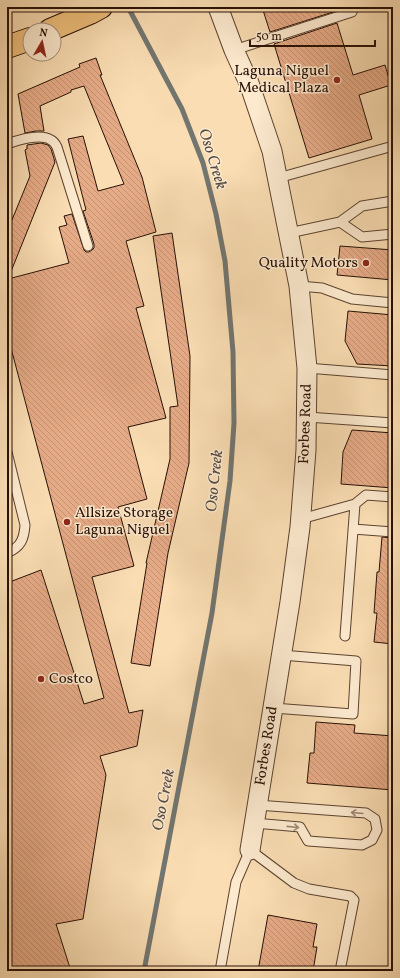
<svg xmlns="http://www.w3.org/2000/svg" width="400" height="978" viewBox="0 0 400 978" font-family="Vollkorn,serif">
	<defs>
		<pattern id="building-back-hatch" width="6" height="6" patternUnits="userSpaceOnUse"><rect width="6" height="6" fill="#e6ab87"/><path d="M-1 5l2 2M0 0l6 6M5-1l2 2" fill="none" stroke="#c59273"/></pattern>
	</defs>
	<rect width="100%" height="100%" fill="#faddb3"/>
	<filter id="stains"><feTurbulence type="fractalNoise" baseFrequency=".005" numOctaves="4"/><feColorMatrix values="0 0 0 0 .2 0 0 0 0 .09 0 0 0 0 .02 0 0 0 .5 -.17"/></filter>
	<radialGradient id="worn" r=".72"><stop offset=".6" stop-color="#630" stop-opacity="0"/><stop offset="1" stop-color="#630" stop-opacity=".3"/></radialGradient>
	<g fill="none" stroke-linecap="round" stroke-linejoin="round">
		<!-- stream -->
		<path stroke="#727570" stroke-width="5" d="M 128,7 L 182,109 L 203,163 L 216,214 L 225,261 L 233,352 L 234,423 L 230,481 L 212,613 L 144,971"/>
	</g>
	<!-- building -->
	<path fill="url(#building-back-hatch)" stroke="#281005" d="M 262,7 L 332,7 L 333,12 L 270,32 Z
		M 337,23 L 353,75 L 385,65 L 391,85 L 359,95 L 372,139 L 309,158 L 274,44 Z
		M 96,58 L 102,75 L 100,75 L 142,177 L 156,232 L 126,241 L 144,306 L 136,308 L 166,418 L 128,427 L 147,499 L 118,507 L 134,566 L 92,577 L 129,713 L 143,710 L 137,746 L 100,756 L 106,775 L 83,919 L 56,924 L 71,971 L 7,971 L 7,583 L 41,570 L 84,704 L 104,698 L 7,333 L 7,232 L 30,176 L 25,150 L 27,149 L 27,145 L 41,143 L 48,145 L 51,149 L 55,162 L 8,279 L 69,263 L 59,227 L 67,225 L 64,216 L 72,214 L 84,250 L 86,252 L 89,252 L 92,250 L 94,248 L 94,244 L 83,211 L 86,210 L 68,139 L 83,136 L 98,191 L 124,184 L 84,86 L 71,90 L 71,92 L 40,106 L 44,131 L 36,131 L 25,133 L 18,94 L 80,67 L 79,64 Z
		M 172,233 L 190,356 L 189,463 L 168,553 L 150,666 L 131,663 L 147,563 L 146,563 L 170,459 L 170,407 L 178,406 L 153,236 Z
		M 340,246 L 393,250 L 393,280 L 337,275 Z
		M 348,311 L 393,315 L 393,366 L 357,364 L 345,341 Z
		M 352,430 L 393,433 L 393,488 L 341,484 L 343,452 Z
		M 382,537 L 393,538 L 393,644 L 374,642 L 377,613 L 374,613 L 377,572 L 379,572 Z
		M 316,722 L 355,725 L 354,733 L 393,736 L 393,790 L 307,783 L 310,753 L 314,753 Z
		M 268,915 L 317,924 L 313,947 L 317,947 L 313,971 L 258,971 Z"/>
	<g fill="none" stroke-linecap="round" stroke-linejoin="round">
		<!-- service casing -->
		<g stroke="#5c4330" stroke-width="11">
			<path id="service" d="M 234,50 L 352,12 L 354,7
				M 7,144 C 18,140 41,133 51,140 C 53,141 56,145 57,147 L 88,246
				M 278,178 L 393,146
				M 340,222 L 362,237 L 393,234
				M 289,233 L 340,222 L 362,206 L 393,201
				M 299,286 L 322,288 L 352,299 L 393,303
				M 307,368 L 393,375
				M 307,417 L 393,423
				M 7,452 L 25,525 C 24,539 21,547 7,553
				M 301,519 L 355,504 L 366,495 L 393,497
				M 353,529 L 393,532
				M 345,636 L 355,504
				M 273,708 L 353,714 L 356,661 L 281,655
				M 254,823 L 300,827 L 308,841 L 362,845 L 372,840 L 377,830 L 375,819 L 366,813 L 257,805
				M 220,971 L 236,882 L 250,850 L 294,883 L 309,889 L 350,896 L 354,900 L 340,971"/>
		</g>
		<!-- minor casing -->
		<g stroke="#5c4330" stroke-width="21">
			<path id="minor" d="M 218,7 L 234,50 L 249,83 L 272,151 L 299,286 L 307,368 L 306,450 L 300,527 L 290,602 L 250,850"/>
		</g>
		<!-- primary casing -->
		<g stroke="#281005" stroke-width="24">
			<path id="primary" d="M 50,30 L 90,13 L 101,7
				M 7,47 L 30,39"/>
		</g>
		<!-- service -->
		<use href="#service" stroke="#fce9ce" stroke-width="9"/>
		<!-- minor -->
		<use href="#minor" stroke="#fce9ce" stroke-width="19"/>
		<!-- primary -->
		<use href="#primary" stroke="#edbe7a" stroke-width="22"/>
	</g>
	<!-- one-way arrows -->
	<defs><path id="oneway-shaft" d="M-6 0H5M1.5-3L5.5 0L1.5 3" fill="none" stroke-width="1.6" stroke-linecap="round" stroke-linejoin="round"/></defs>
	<g stroke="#9d8774">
		<use href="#oneway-shaft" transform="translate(357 813) rotate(-175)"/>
		<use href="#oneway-shaft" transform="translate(293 827) rotate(6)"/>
	</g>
	<!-- markers -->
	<g fill="#8f2418" stroke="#fce9ce" stroke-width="1.5">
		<circle cx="337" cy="80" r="4"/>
		<circle cx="366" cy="263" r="4"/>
		<circle cx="67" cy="522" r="4"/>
		<circle cx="41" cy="679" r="4"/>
	</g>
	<g text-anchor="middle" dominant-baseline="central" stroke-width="3" stroke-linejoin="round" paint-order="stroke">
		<!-- poi labels -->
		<g font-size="15" fill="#281005" stroke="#fce9ce" text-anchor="end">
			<text x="329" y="71">Laguna Niguel<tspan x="329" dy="17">Medical Plaza</tspan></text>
			<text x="358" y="263">Quality Motors</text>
			<text x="75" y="513" text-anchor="start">Allsize Storage<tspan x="75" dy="17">Laguna Niguel</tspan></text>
			<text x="49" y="679" text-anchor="start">Costco</text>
		</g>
		<!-- street labels -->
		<g font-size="15" fill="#281005" stroke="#fce9ce">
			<text transform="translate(306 424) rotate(-88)">Forbes Road</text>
			<text transform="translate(267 746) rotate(-81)">Forbes Road</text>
		</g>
		<!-- water labels -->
		<g font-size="16" font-style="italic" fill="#534b44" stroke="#fce9ce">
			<text transform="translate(212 159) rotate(73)">Oso Creek</text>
			<text transform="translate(215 481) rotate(-84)">Oso Creek</text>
			<text transform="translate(164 800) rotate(-79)">Oso Creek</text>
		</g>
	</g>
	<!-- margin -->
	<rect width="400" height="978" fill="none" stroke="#faddb3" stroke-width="24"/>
	<rect x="8" y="8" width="384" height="962" fill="none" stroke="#281005" stroke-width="2"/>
	<rect x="12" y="12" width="376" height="954" fill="none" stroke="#281005"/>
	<!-- north arrow -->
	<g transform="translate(42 42) rotate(9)"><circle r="19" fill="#fce9ce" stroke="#a7927e"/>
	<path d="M0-3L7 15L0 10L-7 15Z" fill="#8f2418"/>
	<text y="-6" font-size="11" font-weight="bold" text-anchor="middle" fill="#281005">N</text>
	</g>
	<!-- scale -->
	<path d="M250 40v6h125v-6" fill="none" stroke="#281005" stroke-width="2"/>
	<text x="256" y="40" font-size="12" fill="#281005" stroke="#fce9ce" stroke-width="3" paint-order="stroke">50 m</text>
	<rect width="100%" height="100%" filter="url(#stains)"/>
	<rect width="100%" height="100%" fill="url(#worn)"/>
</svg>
